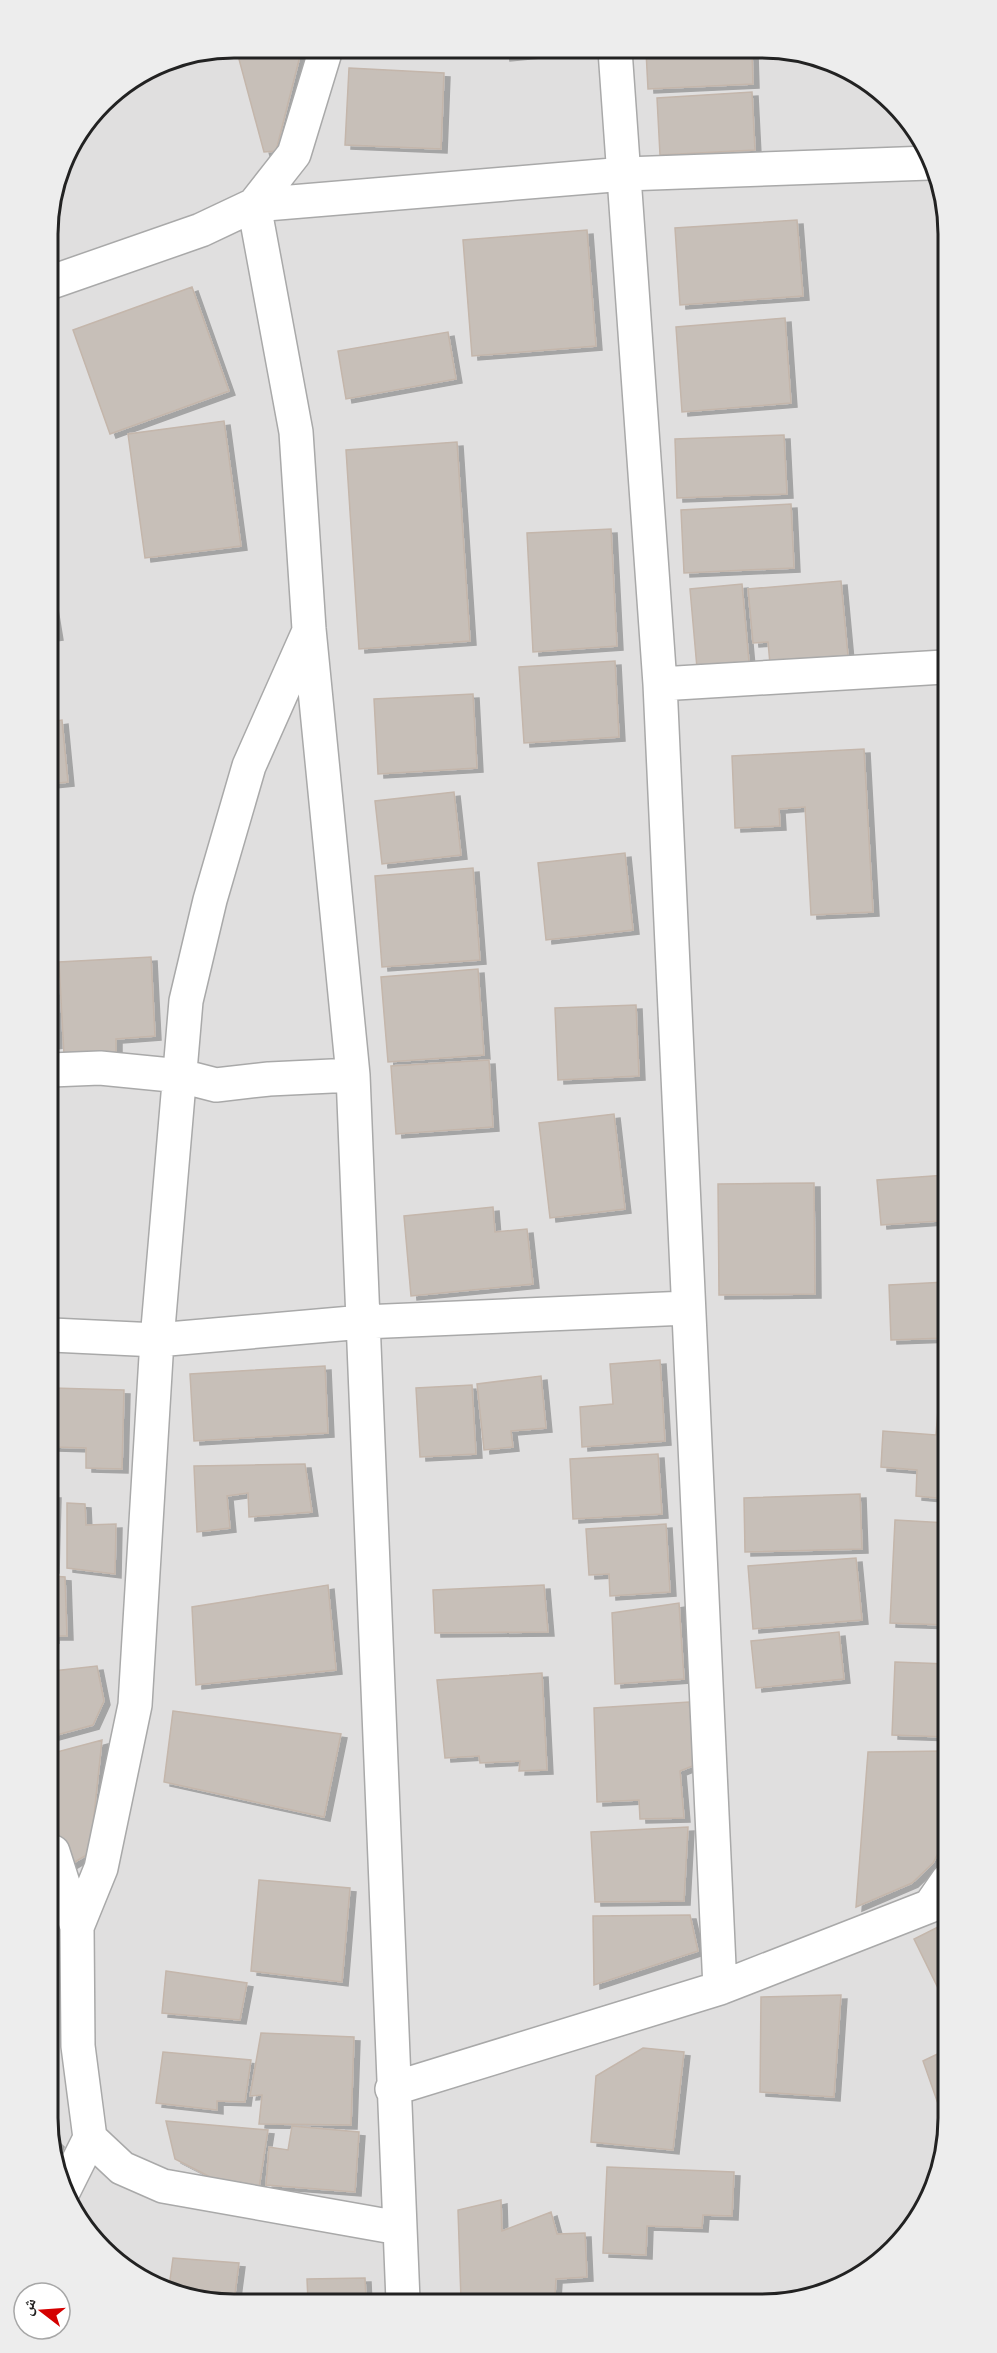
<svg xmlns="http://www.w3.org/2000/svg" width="997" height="2353" viewBox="0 0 997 2353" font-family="'Fira Sans Condensed','Noto Naskh Arabic',sans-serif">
	<defs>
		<filter id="shadow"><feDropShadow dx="6" dy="4" stdDeviation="0" flood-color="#0004"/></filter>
	</defs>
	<rect width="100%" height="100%" fill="#f2efe9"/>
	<!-- residential -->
	<path fill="#e0dfdf" d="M 235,48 L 799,52 L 845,67 L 894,102 L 943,187 L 949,2130 L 935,2190 L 903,2241 L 866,2274 L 810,2299 L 198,2301 L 111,2258 L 73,2212 L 54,2166 L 48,222 L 67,152 L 111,95 L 163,62 Z"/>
	<!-- building -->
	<path fill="#c7bfb8" stroke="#c4b6ab" stroke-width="1.5" filter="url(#shadow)" d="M 236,48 L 302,48 L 276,151 L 264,152 Z
		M 503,50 L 577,50 L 504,57 Z
		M 646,51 L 752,51 L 753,84 L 648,89 Z
		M 349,68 L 444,73 L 441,149 L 345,145 Z
		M 752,92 L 755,150 L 660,155 L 657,98 Z
		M 797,220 L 803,296 L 680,305 L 675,228 Z
		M 587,230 L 596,346 L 472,356 L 463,240 Z
		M 192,287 L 229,391 L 110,434 L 73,330 Z
		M 785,318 L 791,403 L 682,412 L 676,327 Z
		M 448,332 L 456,379 L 346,399 L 338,351 Z
		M 224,421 L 241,546 L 145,558 L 128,434 Z
		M 784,435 L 787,494 L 677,498 L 675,439 Z
		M 457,442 L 470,641 L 359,649 L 346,450 Z
		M 791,504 L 794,568 L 684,573 L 681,510 Z
		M 611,529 L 617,646 L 533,652 L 527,533 Z
		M 841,581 L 848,656 L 770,664 L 768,642 L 753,643 L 748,589 Z
		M 742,584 L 749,662 L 697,668 L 690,589 Z
		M 50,593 L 57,636 L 50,637 Z
		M 615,661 L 619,737 L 524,743 L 519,667 Z
		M 473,694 L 477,768 L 378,774 L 374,699 Z
		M 62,720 L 68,782 L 50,784 L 50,722 Z
		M 864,749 L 873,912 L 811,915 L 805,807 L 779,809 L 780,826 L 735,828 L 732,756 Z
		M 454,792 L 461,855 L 382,864 L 375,801 Z
		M 625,853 L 633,930 L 546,940 L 538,863 Z
		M 473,868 L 480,960 L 382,967 L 375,876 Z
		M 51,954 L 58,1044 L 51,1045 Z
		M 151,957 L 155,1036 L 116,1039 L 116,1052 L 64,1055 L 59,962 Z
		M 478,969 L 484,1055 L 388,1062 L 381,977 Z
		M 636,1005 L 639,1076 L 558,1080 L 555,1008 Z
		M 489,1060 L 493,1127 L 396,1134 L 391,1066 Z
		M 614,1114 L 625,1209 L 550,1218 L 539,1123 Z
		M 946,1175 L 946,1245 L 940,1246 L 938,1221 L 881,1225 L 877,1180 Z
		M 814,1183 L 815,1294 L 719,1295 L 718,1184 Z
		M 493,1207 L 495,1232 L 527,1229 L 533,1284 L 411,1296 L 404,1216 Z
		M 946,1282 L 946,1338 L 891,1340 L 889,1285 Z
		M 660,1360 L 665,1441 L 582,1447 L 580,1407 L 613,1404 L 610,1364 Z
		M 325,1366 L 328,1433 L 194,1441 L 190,1374 Z
		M 541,1376 L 546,1428 L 511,1431 L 513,1447 L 484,1450 L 477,1384 Z
		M 472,1385 L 476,1454 L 420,1457 L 416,1388 Z
		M 52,1388 L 124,1390 L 122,1469 L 86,1468 L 86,1448 L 52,1447 Z
		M 939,1397 L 946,1397 L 947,1499 L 916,1496 L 917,1470 L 881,1467 L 883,1431 L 936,1435 Z
		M 658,1454 L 662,1514 L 573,1519 L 570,1459 Z
		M 305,1464 L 312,1512 L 249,1517 L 248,1493 L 227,1496 L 230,1528 L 197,1532 L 194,1466 Z
		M 52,1494 L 55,1494 L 53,1569 L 52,1569 Z
		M 860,1494 L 862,1549 L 745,1552 L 744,1498 Z
		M 67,1503 L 85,1504 L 86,1525 L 116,1524 L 115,1574 L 67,1568 Z
		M 895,1520 L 947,1523 L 947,1625 L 890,1623 Z
		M 666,1524 L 670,1592 L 610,1596 L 609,1574 L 589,1575 L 586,1529 Z
		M 856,1558 L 862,1620 L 753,1629 L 748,1566 Z
		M 52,1576 L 65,1577 L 67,1636 L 53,1636 L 53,1640 Z
		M 328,1585 L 336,1670 L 196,1685 L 192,1607 Z
		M 544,1585 L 548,1632 L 435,1633 L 433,1590 Z
		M 679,1603 L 684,1679 L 615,1684 L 612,1613 Z
		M 839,1632 L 844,1679 L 756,1688 L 751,1641 Z
		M 895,1662 L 947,1664 L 947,1737 L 892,1735 Z
		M 97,1666 L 104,1701 L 93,1725 L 53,1736 L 53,1671 Z
		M 542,1673 L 547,1770 L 519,1771 L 520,1761 L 480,1763 L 479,1756 L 445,1758 L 437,1680 Z
		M 689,1702 L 695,1765 L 680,1771 L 684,1818 L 640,1819 L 639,1800 L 597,1802 L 594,1708 Z
		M 173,1711 L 341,1734 L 324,1817 L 164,1782 Z
		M 102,1740 L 90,1853 L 68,1866 L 53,1816 L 53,1753 Z
		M 947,1751 L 948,1834 L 933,1863 L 912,1883 L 856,1907 L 868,1752 Z
		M 688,1827 L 684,1901 L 595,1902 L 591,1832 Z
		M 259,1880 L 350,1888 L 342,1982 L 251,1971 Z
		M 690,1915 L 698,1951 L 594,1985 L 593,1916 Z
		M 948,1922 L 948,1992 L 941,1994 L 914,1939 Z
		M 166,1971 L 247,1983 L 240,2020 L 162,2013 Z
		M 841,1995 L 834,2097 L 760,2092 L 761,1997 Z
		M 261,2033 L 354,2037 L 351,2125 L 259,2124 L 262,2095 L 250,2096 Z
		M 643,2048 L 684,2052 L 673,2150 L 591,2142 L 596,2076 Z
		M 948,2049 L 949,2130 L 948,2132 L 923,2061 Z
		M 163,2052 L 251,2060 L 245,2102 L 217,2101 L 217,2110 L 156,2103 Z
		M 166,2121 L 268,2130 L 259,2188 L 220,2182 L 175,2159 Z
		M 292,2126 L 359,2132 L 355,2192 L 266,2185 L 269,2147 L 288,2150 Z
		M 54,2139 L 58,2143 L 54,2155 Z
		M 607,2167 L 734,2172 L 732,2216 L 703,2215 L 702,2228 L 647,2226 L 646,2255 L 603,2253 Z
		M 501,2200 L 502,2231 L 551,2212 L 557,2234 L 585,2233 L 587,2277 L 556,2279 L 555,2295 L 531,2300 L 461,2300 L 458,2210 Z
		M 173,2258 L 239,2263 L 234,2301 L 198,2301 L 169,2287 Z
		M 365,2278 L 366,2301 L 308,2301 L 307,2279 Z"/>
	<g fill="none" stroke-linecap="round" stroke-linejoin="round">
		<!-- minor casing -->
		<g stroke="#a9a9a9" stroke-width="36">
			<path id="minor" d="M 326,49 L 294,154 L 254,205 L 296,432 L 309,629 L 353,1075 L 403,2301
				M 615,50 L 660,684 L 720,1988
				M 49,283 L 201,230 L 254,205 L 625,174 L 929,163
				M 660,684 L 944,667
				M 51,1070 L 100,1068 L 181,1076 L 216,1085 L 269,1079 L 353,1075
				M 52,1335 L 157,1340 L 363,1322 L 687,1308
				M 53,1852 L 77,1927 L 78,2046 L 90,2138 L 64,2190
				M 77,1927 L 101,1868 L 135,1705 L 157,1340 L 186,1001 L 210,900 L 249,766 L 309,631
				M 392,2089 L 720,1988 L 930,1906 L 948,1880
				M 90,2138 L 122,2168 L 163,2186 L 399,2228"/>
		</g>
		<!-- minor -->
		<use href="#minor" stroke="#fff" stroke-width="33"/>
	</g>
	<!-- crop -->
	<path d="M0 0H997V2353H0ZM234 58H762A176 176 0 0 1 938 234V2118A176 176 0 0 1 762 2294H234A176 176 0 0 1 58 2118V234A176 176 0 0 1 234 58Z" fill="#ededed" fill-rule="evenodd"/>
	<path fill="none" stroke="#222" stroke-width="3" d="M234 58H762A176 176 0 0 1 938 234V2118A176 176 0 0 1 762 2294H234A176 176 0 0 1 58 2118V234A176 176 0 0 1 234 58Z"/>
	<!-- north arrow -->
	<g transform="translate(42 2311) rotate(287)"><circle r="28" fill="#ffffff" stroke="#a7a7a7" stroke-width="1.5"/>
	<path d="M0-4.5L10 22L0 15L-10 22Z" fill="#d40000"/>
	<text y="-9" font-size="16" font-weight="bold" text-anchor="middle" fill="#222222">ش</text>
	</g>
</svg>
